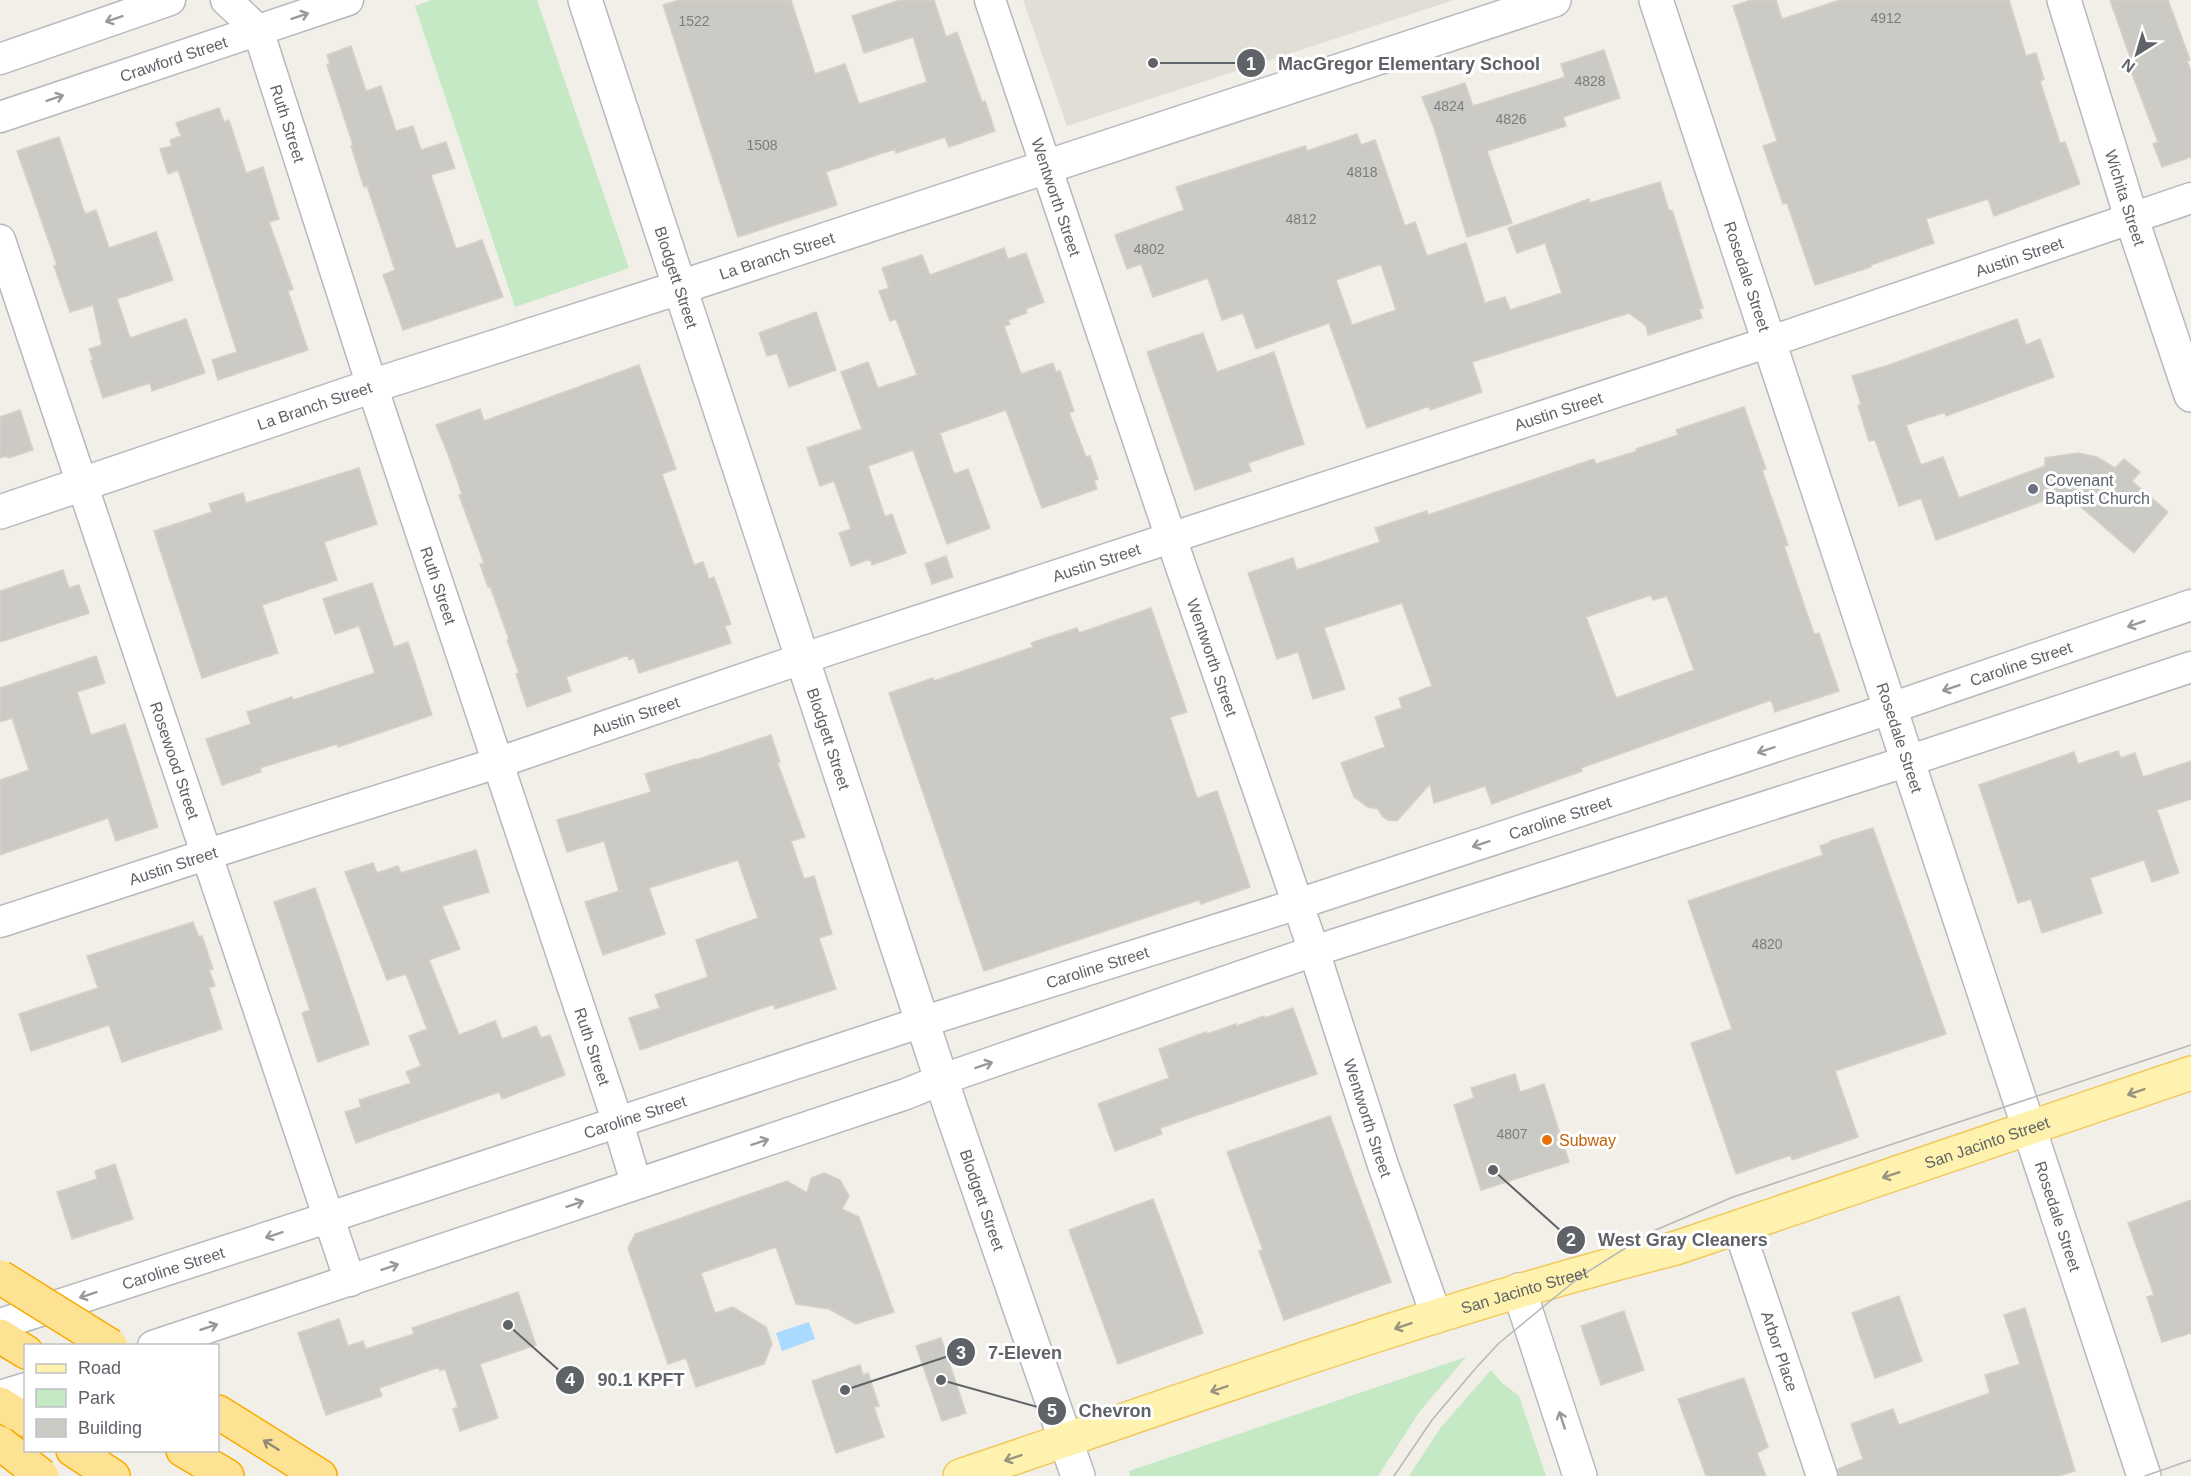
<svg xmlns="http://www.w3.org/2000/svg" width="2191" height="1476" viewBox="0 0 2191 1476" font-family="Arial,sans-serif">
	<rect width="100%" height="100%" fill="#f1efe8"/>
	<!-- education -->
	<path fill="#e1ded6" d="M 1023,0 L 1454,0 L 1067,126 Z"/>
	<!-- green -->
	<path fill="#c5e8c5" d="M 432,0 L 537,0 L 629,268 L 515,307 L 415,6 Z
		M 1466,1357 L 1420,1411 L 1378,1476 L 1130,1476 L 1129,1471 Z
		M 1491,1370 L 1501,1382 L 1519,1396 L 1546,1476 L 1409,1476 L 1441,1427 Z"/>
	<!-- water -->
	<path fill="#aadaff" d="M 809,1322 L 815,1339 L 782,1351 L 776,1333 Z"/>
	<!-- building -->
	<path fill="#cccac5" stroke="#d6d1c6" stroke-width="1.5" fill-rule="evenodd" d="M 679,0 L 791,0 L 815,74 L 845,64 L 859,104 L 927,82 L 913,37 L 864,53 L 852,16 L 900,0 L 934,0 L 946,37 L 957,32 L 982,102 L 985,101 L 995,131 L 949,147 L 945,137 L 896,153 L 895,149 L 826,172 L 837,205 L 738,237 L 663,5 Z
		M 1751,0 L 1776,0 L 1782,19 L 1840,0 L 2009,0 L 2026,56 L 2036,53 L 2044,79 L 2040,81 L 2060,143 L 2065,142 L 2080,184 L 1994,216 L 1988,199 L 1926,219 L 1934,243 L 1871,265 L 1871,267 L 1815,285 L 1787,203 L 1783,204 L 1763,146 L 1777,141 L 1733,6 Z
		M 2110,0 L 2168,0 L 2190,60 L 2187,61 L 2191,71 L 2191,157 L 2162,167 L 2153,144 L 2158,142 L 2126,58 L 2130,57 Z
		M 351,46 L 366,91 L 381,86 L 396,131 L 413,126 L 421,150 L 446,142 L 455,168 L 431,175 L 456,249 L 482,240 L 503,297 L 403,330 L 383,275 L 395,270 L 367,186 L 364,187 L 351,146 L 353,145 L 327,65 L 330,64 L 327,55 Z
		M 1604,50 L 1620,98 L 1563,117 L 1566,126 L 1487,151 L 1512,223 L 1467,237 L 1434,128 L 1422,97 L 1465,83 L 1473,106 L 1565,77 L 1561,64 Z
		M 219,108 L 224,122 L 229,120 L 246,173 L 263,167 L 279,219 L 269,222 L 293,289 L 288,291 L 308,350 L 218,380 L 212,360 L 237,352 L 178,170 L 168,174 L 160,149 L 172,146 L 170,140 L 181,136 L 176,123 Z
		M 1357,134 L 1361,145 L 1375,140 L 1405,226 L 1415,222 L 1427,256 L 1466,243 L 1485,303 L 1505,297 L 1510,310 L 1562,293 L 1545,243 L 1517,253 L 1508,228 L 1589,199 L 1590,203 L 1660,182 L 1669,211 L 1672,210 L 1703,308 L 1699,309 L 1702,318 L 1648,335 L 1646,326 L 1629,313 L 1472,362 L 1482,392 L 1430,410 L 1429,406 L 1367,428 L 1329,323 L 1256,349 L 1243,313 L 1222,320 L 1208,278 L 1153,297 L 1141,264 L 1127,269 L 1115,235 L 1184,210 L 1176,187 L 1305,146 L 1307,151 ZM 1381,264 L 1396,310 L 1352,325 L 1336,280 Z
		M 59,137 L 85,214 L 96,210 L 109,248 L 156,232 L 173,280 L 117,299 L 130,338 L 186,319 L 205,373 L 152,391 L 150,383 L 103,398 L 91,361 L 93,360 L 89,349 L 102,345 L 93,305 L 70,312 L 54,266 L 57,265 L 17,151 Z
		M 1004,248 L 1008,259 L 1026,253 L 1044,302 L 1026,309 L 1027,313 L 1008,320 L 1010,324 L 1004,326 L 1021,374 L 1053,363 L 1056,372 L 1060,371 L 1074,411 L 1069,413 L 1086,457 L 1090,456 L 1098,479 L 1094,480 L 1097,489 L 1042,508 L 1006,410 L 940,433 L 954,474 L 968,469 L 990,528 L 947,544 L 913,450 L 868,466 L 885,517 L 892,514 L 906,553 L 872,565 L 870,559 L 851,566 L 839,533 L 851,529 L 834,481 L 820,486 L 807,448 L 862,429 L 841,372 L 868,362 L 878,388 L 917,375 L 896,319 L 890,321 L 879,291 L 889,288 L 882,268 L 922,255 L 930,275 Z
		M 816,312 L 836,370 L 789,387 L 777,353 L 767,356 L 759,333 Z
		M 2017,319 L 2026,345 L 2040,339 L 2054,377 L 1946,416 L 1945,412 L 1906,425 L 1921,465 L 1943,457 L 1959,498 L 2045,466 L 2045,458 L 2078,453 L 2097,457 L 2115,468 L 2124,459 L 2140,472 L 2132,481 L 2168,512 L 2134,553 L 2065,493 L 1936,540 L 1921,498 L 1899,506 L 1875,440 L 1869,441 L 1858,406 L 1861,404 L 1852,376 L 1889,365 Z
		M 1203,333 L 1217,372 L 1274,352 L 1304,444 L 1248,463 L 1251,471 L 1195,490 L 1147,352 Z
		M 639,365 L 676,469 L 662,474 L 694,565 L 703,562 L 709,579 L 714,577 L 731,624 L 725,626 L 731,643 L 639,673 L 634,658 L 629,660 L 628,655 L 566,677 L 571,691 L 527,707 L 516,674 L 519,673 L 507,640 L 509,639 L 490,586 L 488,587 L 480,564 L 484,563 L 459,495 L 462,494 L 448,454 L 436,425 L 480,409 L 484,421 Z
		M 1744,407 L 1766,469 L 1762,470 L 1788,545 L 1784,546 L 1814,634 L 1819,633 L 1839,691 L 1775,712 L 1771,700 L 1581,768 L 1582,771 L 1492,804 L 1485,786 L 1434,803 L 1430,784 L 1397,821 L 1388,820 L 1383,817 L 1378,809 L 1368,807 L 1354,797 L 1341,763 L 1385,747 L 1375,717 L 1402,708 L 1399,698 L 1432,686 L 1402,603 L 1324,628 L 1345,689 L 1313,699 L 1298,652 L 1277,659 L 1248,573 L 1293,558 L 1297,570 L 1380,542 L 1375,528 L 1427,511 L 1428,515 L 1594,459 L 1596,464 L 1637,451 L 1636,449 L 1678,435 L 1676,430 ZM 1651,595 L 1653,600 L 1667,596 L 1694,670 L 1616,698 L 1586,617 Z
		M 20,410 L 33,450 L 8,458 L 7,456 L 0,458 L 0,417 Z
		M 359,468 L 377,524 L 324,542 L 337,580 L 262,605 L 278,653 L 202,678 L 154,531 L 212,512 L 209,504 L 243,493 L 246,503 Z
		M 946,556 L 953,577 L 932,584 L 925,564 Z
		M 63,570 L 69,588 L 79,585 L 89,613 L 0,642 L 0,591 Z
		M 372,583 L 394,647 L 408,642 L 432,715 L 338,747 L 337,744 L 260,768 L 261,772 L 222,785 L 206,739 L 251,724 L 247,712 L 292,697 L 293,700 L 375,673 L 359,626 L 335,634 L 323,599 Z
		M 1151,608 L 1187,712 L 1170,717 L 1197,798 L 1217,791 L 1250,887 L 1201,904 L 1199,900 L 984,971 L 889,693 L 933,678 L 934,681 L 1033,647 L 1031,643 L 1077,628 L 1079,633 Z
		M 96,656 L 105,683 L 77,692 L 91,735 L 125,724 L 158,827 L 116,841 L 108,818 L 0,855 L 0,780 L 29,770 L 12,718 L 0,722 L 0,688 Z
		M 771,735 L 780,762 L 777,762 L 805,837 L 791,841 L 804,879 L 814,876 L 832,934 L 819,938 L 836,989 L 775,1009 L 774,1004 L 640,1050 L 629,1018 L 660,1008 L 655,995 L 708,977 L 696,940 L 758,918 L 738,860 L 649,888 L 665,934 L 603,955 L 585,902 L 619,891 L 604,841 L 567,852 L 557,820 L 651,792 L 645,774 L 695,759 L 696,760 Z
		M 2118,751 L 2121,758 L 2135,753 L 2143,777 L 2191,761 L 2191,799 L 2157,810 L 2179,873 L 2152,882 L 2144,860 L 2090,878 L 2102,913 L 2042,933 L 2031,899 L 2018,903 L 1979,785 L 2074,752 L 2078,764 Z
		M 1873,828 L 1946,1034 L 1835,1071 L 1858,1137 L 1792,1160 L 1791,1155 L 1736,1174 L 1691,1043 L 1732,1029 L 1688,901 L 1823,855 L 1820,846 L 1831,842 L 1830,841 Z
		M 476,850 L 489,892 L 442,906 L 460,949 L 429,960 L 459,1035 L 495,1021 L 502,1039 L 536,1026 L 541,1038 L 550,1035 L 565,1075 L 502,1099 L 499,1092 L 356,1143 L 345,1112 L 361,1107 L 359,1100 L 411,1083 L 406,1072 L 421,1066 L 409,1036 L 427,1029 L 406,974 L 387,980 L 345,872 L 373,863 L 377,873 L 398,866 L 401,873 Z
		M 315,888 L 369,1044 L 318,1062 L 302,1013 L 310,1010 L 274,902 Z
		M 193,922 L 199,937 L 202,936 L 213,969 L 209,970 L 215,986 L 209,988 L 222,1029 L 122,1062 L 109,1025 L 31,1051 L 19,1014 L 98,988 L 87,956 Z
		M 1293,1008 L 1317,1074 L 1160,1128 L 1162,1134 L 1115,1151 L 1098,1104 L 1169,1078 L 1159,1049 L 1206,1032 L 1207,1034 L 1236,1024 L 1237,1026 L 1264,1016 L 1265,1018 Z
		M 1515,1074 L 1520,1092 L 1544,1084 L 1569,1162 L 1481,1190 L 1454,1105 L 1474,1098 L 1471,1088 Z
		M 1330,1116 L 1391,1282 L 1284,1320 L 1259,1251 L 1263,1250 L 1227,1152 Z
		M 115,1164 L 133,1219 L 72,1239 L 57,1192 L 97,1179 L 95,1171 Z
		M 824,1173 L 840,1180 L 849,1196 L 842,1209 L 859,1217 L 894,1312 L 856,1324 L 829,1309 L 796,1304 L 776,1247 L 701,1273 L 715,1313 L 733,1307 L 766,1327 L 772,1344 L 764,1364 L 696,1387 L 686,1358 L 668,1364 L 628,1248 L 635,1234 L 787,1181 L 807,1193 L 811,1178 Z
		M 1153,1199 L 1203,1333 L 1118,1364 L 1069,1230 Z
		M 2191,1200 L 2191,1333 L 2162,1342 L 2147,1297 L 2154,1295 L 2128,1223 Z
		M 518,1292 L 536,1345 L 480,1364 L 498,1418 L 460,1431 L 453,1409 L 458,1407 L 445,1369 L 440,1371 L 439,1367 L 379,1388 L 382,1396 L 326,1415 L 298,1333 L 339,1319 L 348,1346 L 363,1341 L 366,1349 L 414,1334 L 412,1328 Z
		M 1899,1296 L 1922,1361 L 1875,1378 L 1852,1313 Z
		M 2025,1308 L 2075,1471 L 2058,1476 L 1839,1476 L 1838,1469 L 1863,1459 L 1851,1424 L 1893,1409 L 1899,1425 L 1990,1393 L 1985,1375 L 2020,1364 L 2004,1315 Z
		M 1624,1311 L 1644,1370 L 1601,1385 L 1581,1326 Z
		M 941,1338 L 966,1413 L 942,1421 L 916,1346 Z
		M 860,1365 L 863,1375 L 868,1373 L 879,1406 L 874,1407 L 884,1437 L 836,1453 L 812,1381 Z
		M 1744,1378 L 1768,1447 L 1757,1453 L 1766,1476 L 1706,1476 L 1678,1399 Z"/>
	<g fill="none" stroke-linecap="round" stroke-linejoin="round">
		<!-- street casing -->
		<g stroke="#b5b8bc" stroke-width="33">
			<g id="street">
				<path id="s1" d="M 226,0 L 258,30 L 372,386 L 618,1123 L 636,1183"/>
				<path id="s2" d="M 990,0 L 1171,538 L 1314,951 L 1383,1165 L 1436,1315"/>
				<path d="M 0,59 L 170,0"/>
				<path id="s3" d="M 0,117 L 348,0"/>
				<path id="s4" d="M 0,240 L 350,1281"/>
				<path id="s5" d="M 0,922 L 208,854 L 497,763 L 804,658 L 1769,342 L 2191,198"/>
				<path id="s6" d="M 1738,1226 L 1822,1476"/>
				<path id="s7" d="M 0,1324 L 330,1217 L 922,1022 L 1298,904 L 1865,717 L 2191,605"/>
				<path d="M 153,1346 L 906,1094 L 943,1079 L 1314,951 L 1908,761 L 2191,667"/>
				<path d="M 0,1396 L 26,1388"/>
			</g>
		</g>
		<!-- secondary casing -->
		<g stroke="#b6babf" stroke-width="36">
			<g id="secondary">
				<path id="s8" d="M 585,0 L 952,1112 L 1078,1476"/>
				<path id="s9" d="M 1656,0 L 2144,1476"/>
				<path id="s10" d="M 2064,0 L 2131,217 L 2191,395"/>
				<path id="s11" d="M 0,512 L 372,386 L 678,288 L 1554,0"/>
				<path d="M 1519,1290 L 1580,1476"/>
			</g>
		</g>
		<!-- primary casing -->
		<g stroke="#f2c960" stroke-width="36">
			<g id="primary">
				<path id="s12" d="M 960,1476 C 1198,1396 1433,1309 1676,1248 L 2191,1073"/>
			</g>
		</g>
		<!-- highway casing -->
		<g stroke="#f9ab00" stroke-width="36">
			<path id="highway" d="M 0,1336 L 26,1352
				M 0,1404 L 26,1420
				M 218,1412 L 320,1476
				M 73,1450 L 113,1476
				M 183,1450 L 227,1476"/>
		</g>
		<!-- street -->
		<use href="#street" stroke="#fff" stroke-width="30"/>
		<!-- secondary -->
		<use href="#secondary" stroke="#fff" stroke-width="33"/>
		<!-- primary -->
		<use href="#primary" stroke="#fff2af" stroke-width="33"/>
		<!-- highway -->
		<use href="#highway" stroke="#fde293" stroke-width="33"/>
		<!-- tram -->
		<path stroke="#b6b7b8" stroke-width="1.5" d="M 1394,1476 L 1432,1420 L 1475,1369 L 1499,1343 L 1581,1276 L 1651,1232 L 1733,1197 L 2191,1045
			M 2145,1476 L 2191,1460"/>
		<!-- highway-bridge casing -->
		<g stroke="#f9ab00" stroke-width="36" stroke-linecap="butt">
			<path id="highway-bridge" d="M 0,1277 L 111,1346
				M 0,1443 L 42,1476"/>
		</g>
		<!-- highway-bridge -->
		<use href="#highway-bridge" stroke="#fde293" stroke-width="33"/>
	</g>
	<!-- one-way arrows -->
	<defs><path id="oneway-shaft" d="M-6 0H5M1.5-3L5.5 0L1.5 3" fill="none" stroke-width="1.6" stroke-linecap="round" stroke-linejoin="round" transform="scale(1.5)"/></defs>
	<g stroke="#979a9d">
		<use href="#oneway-shaft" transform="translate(300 16) rotate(-19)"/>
		<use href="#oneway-shaft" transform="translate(114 19) rotate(161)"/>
		<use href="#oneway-shaft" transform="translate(55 98) rotate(-19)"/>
		<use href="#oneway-shaft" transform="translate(2136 624) rotate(161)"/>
		<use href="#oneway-shaft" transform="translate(1951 688) rotate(161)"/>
		<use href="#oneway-shaft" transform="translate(1766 750) rotate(162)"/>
		<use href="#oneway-shaft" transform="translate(1481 844) rotate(162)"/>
		<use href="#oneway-shaft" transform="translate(984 1065) rotate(-19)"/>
		<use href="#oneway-shaft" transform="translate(760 1142) rotate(-18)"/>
		<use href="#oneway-shaft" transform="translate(575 1204) rotate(-19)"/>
		<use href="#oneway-shaft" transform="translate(274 1235) rotate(162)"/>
		<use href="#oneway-shaft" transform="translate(390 1267) rotate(-19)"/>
		<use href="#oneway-shaft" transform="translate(88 1295) rotate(162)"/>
		<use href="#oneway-shaft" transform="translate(209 1327) rotate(-18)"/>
		<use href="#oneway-shaft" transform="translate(1562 1420) rotate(-108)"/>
	</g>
	<g stroke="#979581">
		<use href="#oneway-shaft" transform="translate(2136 1092) rotate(161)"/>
		<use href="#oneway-shaft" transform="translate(1891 1175) rotate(162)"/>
		<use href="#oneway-shaft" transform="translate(1403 1326) rotate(161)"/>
		<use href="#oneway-shaft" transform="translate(1219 1389) rotate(161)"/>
		<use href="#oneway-shaft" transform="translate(1013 1458) rotate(161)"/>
	</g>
	<use stroke="#8e8975" href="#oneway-shaft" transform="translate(271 1445) rotate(-148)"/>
	<!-- markers -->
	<circle fill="#6b7280" stroke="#fff" stroke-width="2" cx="2033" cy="489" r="6"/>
	<circle fill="#e8710a" stroke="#fff" stroke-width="2" cx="1547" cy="1140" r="6"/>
	<g text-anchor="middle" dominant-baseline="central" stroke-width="6" stroke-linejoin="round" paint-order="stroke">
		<!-- number labels -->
		<g font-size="14" fill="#7a7d7f">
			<text x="1886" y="18">4912</text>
			<text x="694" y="21">1522</text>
			<text x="1590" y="81">4828</text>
			<text x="1449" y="106">4824</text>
			<text x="1511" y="119">4826</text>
			<text x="762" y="145">1508</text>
			<text x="1362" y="172">4818</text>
			<text x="1301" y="219">4812</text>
			<text x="1149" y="249">4802</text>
			<text x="1767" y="944">4820</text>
			<text x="1512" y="1134">4807</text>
		</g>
		<!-- street labels -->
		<g font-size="16" fill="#5f6368" stroke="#fff">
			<text stroke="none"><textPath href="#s3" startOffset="183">Crawford Street</textPath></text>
			<text stroke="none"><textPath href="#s1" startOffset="142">Ruth Street</textPath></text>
			<text stroke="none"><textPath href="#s2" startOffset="208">Wentworth Street</textPath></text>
			<text stroke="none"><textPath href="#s10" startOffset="207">Wichita Street</textPath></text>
			<text stroke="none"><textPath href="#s11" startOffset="818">La Branch Street</textPath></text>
			<text stroke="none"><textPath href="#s5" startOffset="2126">Austin Street</textPath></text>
			<text stroke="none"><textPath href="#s9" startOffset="291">Rosedale Street</textPath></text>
			<text stroke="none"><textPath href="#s8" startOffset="292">Blodgett Street</textPath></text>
			<text stroke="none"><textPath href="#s11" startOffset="332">La Branch Street</textPath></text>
			<text stroke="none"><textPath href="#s5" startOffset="1640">Austin Street</textPath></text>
			<text stroke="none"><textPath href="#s5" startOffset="1154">Austin Street</textPath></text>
			<text stroke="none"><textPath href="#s1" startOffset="628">Ruth Street</textPath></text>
			<text stroke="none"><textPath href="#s2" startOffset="694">Wentworth Street</textPath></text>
			<text stroke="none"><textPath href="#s7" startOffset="2126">Caroline Street</textPath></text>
			<text stroke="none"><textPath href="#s5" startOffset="668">Austin Street</textPath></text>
			<text stroke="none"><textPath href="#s9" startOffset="777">Rosedale Street</textPath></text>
			<text stroke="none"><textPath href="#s8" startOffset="778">Blodgett Street</textPath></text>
			<text stroke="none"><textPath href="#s4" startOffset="549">Rosewood Street</textPath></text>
			<text stroke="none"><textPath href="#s7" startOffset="1640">Caroline Street</textPath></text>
			<text stroke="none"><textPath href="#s5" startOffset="182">Austin Street</textPath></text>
			<text stroke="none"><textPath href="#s7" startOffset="1154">Caroline Street</textPath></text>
			<text stroke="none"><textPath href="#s1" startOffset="1114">Ruth Street</textPath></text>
			<text stroke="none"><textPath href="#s7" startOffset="668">Caroline Street</textPath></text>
			<text stroke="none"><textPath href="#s2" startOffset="1180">Wentworth Street</textPath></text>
			<text stroke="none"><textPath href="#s12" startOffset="1080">San Jacinto Street</textPath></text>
			<text stroke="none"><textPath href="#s8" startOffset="1264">Blodgett Street</textPath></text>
			<text stroke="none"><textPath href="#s9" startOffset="1281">Rosedale Street</textPath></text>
			<text stroke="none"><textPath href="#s7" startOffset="182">Caroline Street</textPath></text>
			<text stroke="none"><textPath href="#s12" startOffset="594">San Jacinto Street</textPath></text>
			<text stroke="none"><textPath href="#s6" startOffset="132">Arbor Place</textPath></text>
		</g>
		<!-- worship labels -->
		<g font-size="16" fill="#5b616d" stroke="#fff" text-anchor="start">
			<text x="2045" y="480">Covenant<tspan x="2045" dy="18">Baptist Church</tspan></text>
		</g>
		<!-- food labels -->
		<g font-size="16" fill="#c56008" stroke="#fff" text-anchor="start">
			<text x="1559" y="1140">Subway</text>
		</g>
	</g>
	<!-- callouts -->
	<path fill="none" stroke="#5f6368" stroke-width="2" d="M1153 63L1251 63M1493 1170L1571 1240M845 1390L961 1352M508 1325L570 1380M941 1380L1052 1411"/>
	<g fill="#5f6368" stroke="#fff" stroke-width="2">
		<circle cx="1153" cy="63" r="6"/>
		<circle cx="1493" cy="1170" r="6"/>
		<circle cx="845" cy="1390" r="6"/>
		<circle cx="508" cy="1325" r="6"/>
		<circle cx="941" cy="1380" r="6"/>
		<circle cx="1251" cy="63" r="15"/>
		<circle cx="1571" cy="1240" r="15"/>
		<circle cx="961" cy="1352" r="15"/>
		<circle cx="570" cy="1380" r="15"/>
		<circle cx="1052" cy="1411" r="15"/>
	</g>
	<g font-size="18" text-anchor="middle" font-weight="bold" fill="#fff">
		<text x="1251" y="70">1</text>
		<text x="1571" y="1246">2</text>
		<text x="961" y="1359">3</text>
		<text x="570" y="1386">4</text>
		<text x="1052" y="1417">5</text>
	</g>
	<g font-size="18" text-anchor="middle" font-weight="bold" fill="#5f6368" stroke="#fff" stroke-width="6" stroke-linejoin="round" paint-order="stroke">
		<text x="1409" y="70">MacGregor Elementary School</text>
		<text x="1683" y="1246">West Gray Cleaners</text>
		<text x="1025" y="1359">7-Eleven</text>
		<text x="641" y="1386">90.1 KPFT</text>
		<text x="1115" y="1417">Chevron</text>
	</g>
	<!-- legend -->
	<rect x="24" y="1344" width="195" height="108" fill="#ffffff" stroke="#bfc1c3" stroke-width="1.5"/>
	<rect x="36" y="1364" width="30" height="9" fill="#fff2af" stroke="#bfc1c3" stroke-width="1.5"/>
	<text x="78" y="1374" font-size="18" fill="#5f6368">Road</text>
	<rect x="36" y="1389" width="30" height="18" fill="#c5e8c5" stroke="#bfc1c3" stroke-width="1.5"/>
	<text x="78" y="1404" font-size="18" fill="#5f6368">Park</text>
	<rect x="36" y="1419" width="30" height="18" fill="#cccac5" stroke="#bfc1c3" stroke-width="1.5"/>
	<text x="78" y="1434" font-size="18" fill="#5f6368">Building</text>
	<!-- north arrow -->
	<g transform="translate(2137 54) rotate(217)" stroke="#ffffff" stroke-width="4.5" paint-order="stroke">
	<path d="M0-4.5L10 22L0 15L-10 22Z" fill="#5f6368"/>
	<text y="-9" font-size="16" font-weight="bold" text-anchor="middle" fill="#5f6368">N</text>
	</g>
</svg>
